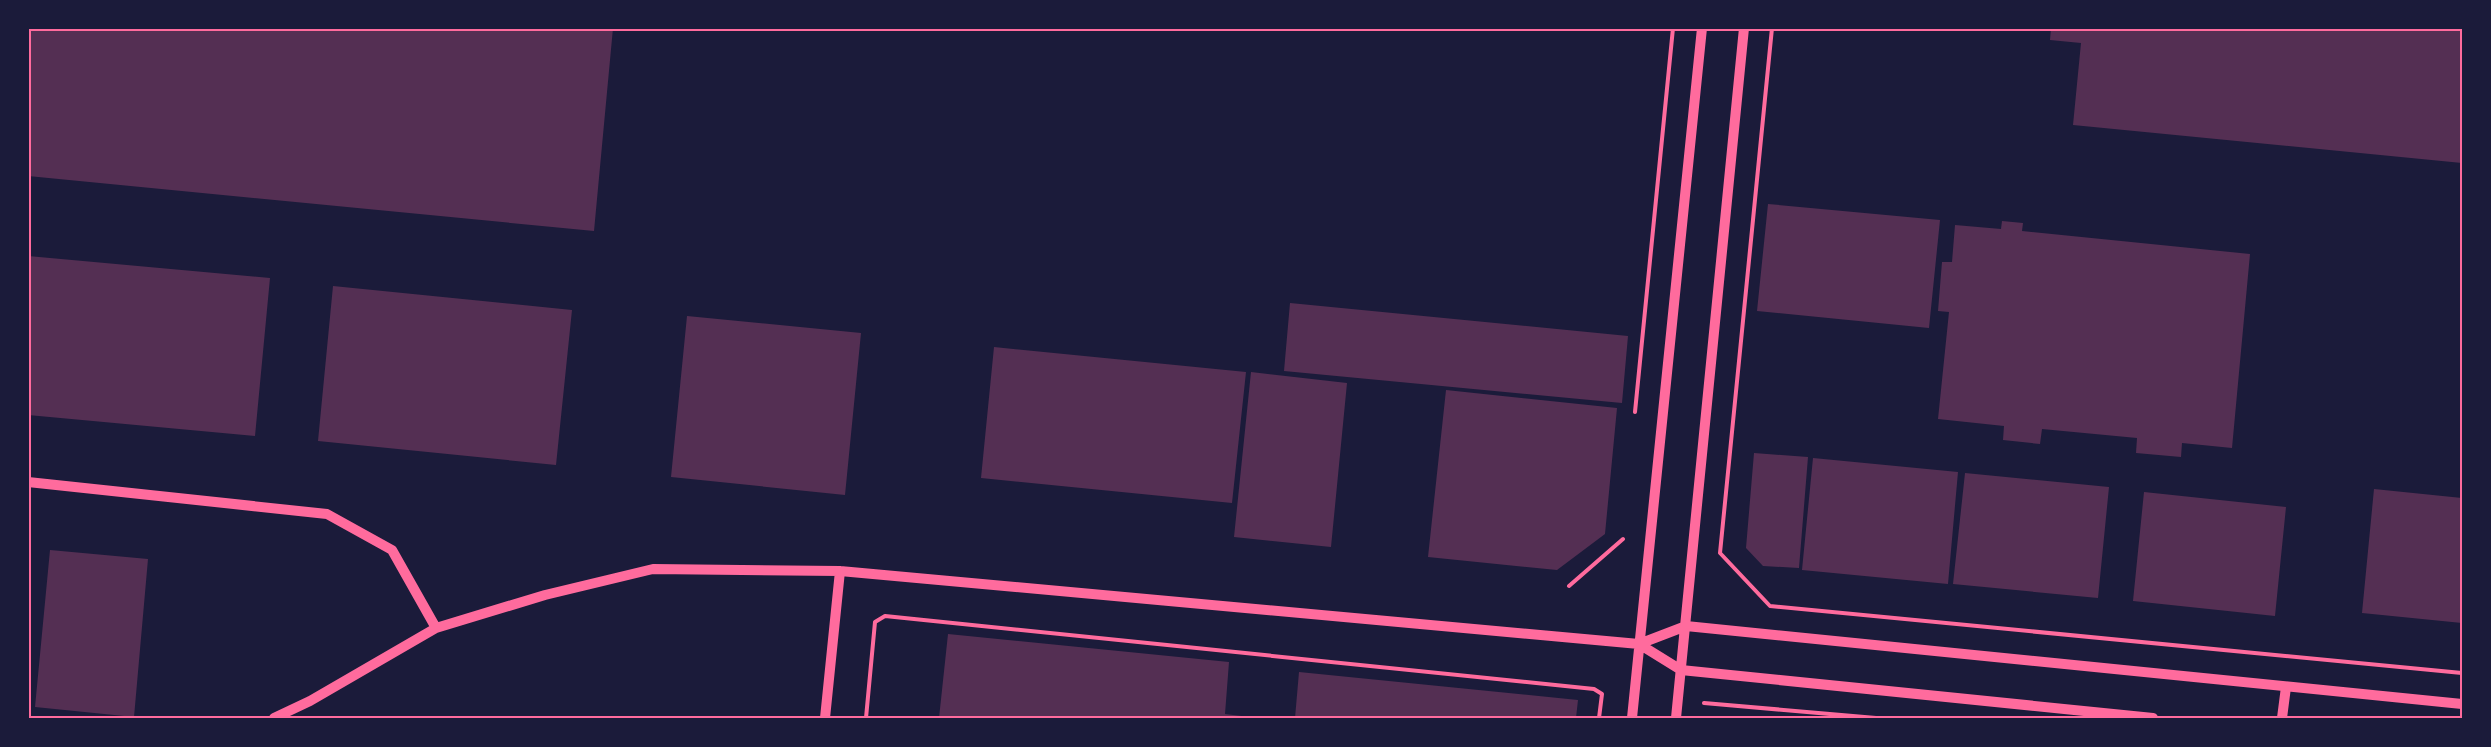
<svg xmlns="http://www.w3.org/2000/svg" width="2491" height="747" viewBox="0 0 2491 747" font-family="'Source Sans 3',sans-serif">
	<rect width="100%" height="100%" fill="#1b1b3a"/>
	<!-- building -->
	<path fill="#542f53" d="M 28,28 L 613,28 L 594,231 L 28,176 Z
		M 2051,28 L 2462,28 L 2462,163 L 2073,125 L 2081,43 L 2050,40 Z
		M 1768,204 L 1940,220 L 1929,328 L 1757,311 Z
		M 2002,221 L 2023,223 L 2022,231 L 2250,254 L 2232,448 L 2182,443 L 2181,457 L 2136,453 L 2137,438 L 2042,429 L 2040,444 L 2003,440 L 2004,426 L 1938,419 L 1949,312 L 1938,311 L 1942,262 L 1952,262 L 1955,225 L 2001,229 Z
		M 28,256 L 270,278 L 255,436 L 28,415 Z
		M 333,286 L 572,310 L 556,465 L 318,441 Z
		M 1290,303 L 1628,336 L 1622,403 L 1284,371 Z
		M 687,316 L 861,333 L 845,495 L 671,477 Z
		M 994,347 L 1246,372 L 1232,503 L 981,478 Z
		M 1251,372 L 1347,383 L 1331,547 L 1234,537 Z
		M 1446,390 L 1617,408 L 1605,534 L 1557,570 L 1428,557 Z
		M 1754,453 L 1808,457 L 1799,568 L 1763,566 L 1746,548 Z
		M 1813,458 L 1958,472 L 1948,584 L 1802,570 Z
		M 1965,473 L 2109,487 L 2098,598 L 1953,584 Z
		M 2374,489 L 2462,498 L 2462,623 L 2362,613 Z
		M 2144,492 L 2286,507 L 2275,616 L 2133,601 Z
		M 50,550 L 148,559 L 134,717 L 35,707 Z
		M 948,634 L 1229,662 L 1225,714 L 1258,718 L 939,718 Z
		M 1299,672 L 1578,700 L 1576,718 L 1295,718 Z"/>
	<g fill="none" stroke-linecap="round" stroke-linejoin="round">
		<!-- path -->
		<path stroke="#ff6b9d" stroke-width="4" d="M 1772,28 L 1720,553 L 1770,606 L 2462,673
			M 1635,412 L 1673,28
			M 1569,586 L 1623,539
			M 1704,703 L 1876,718
			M 866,718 L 875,622 L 885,616 L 1594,689 L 1602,694 L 1599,718"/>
		<!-- tertiary -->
		<path stroke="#ff6b9d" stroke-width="10" d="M 28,482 L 327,514 L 392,550 L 436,628
			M 1639,644 L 1681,670 L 2153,718
			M 274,718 L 310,701 L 436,628 L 545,595 L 653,569 L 840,571 L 1639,644 L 1686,626 L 2462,704
			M 825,718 L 840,571
			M 1632,718 L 1702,28
			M 1676,718 L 1744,28
			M 2282,718 L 2286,687"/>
	</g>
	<!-- border -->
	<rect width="2491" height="747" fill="none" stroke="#1b1b3a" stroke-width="60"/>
	<rect x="30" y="30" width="2431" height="687" fill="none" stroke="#ff6b9d" stroke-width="2"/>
</svg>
